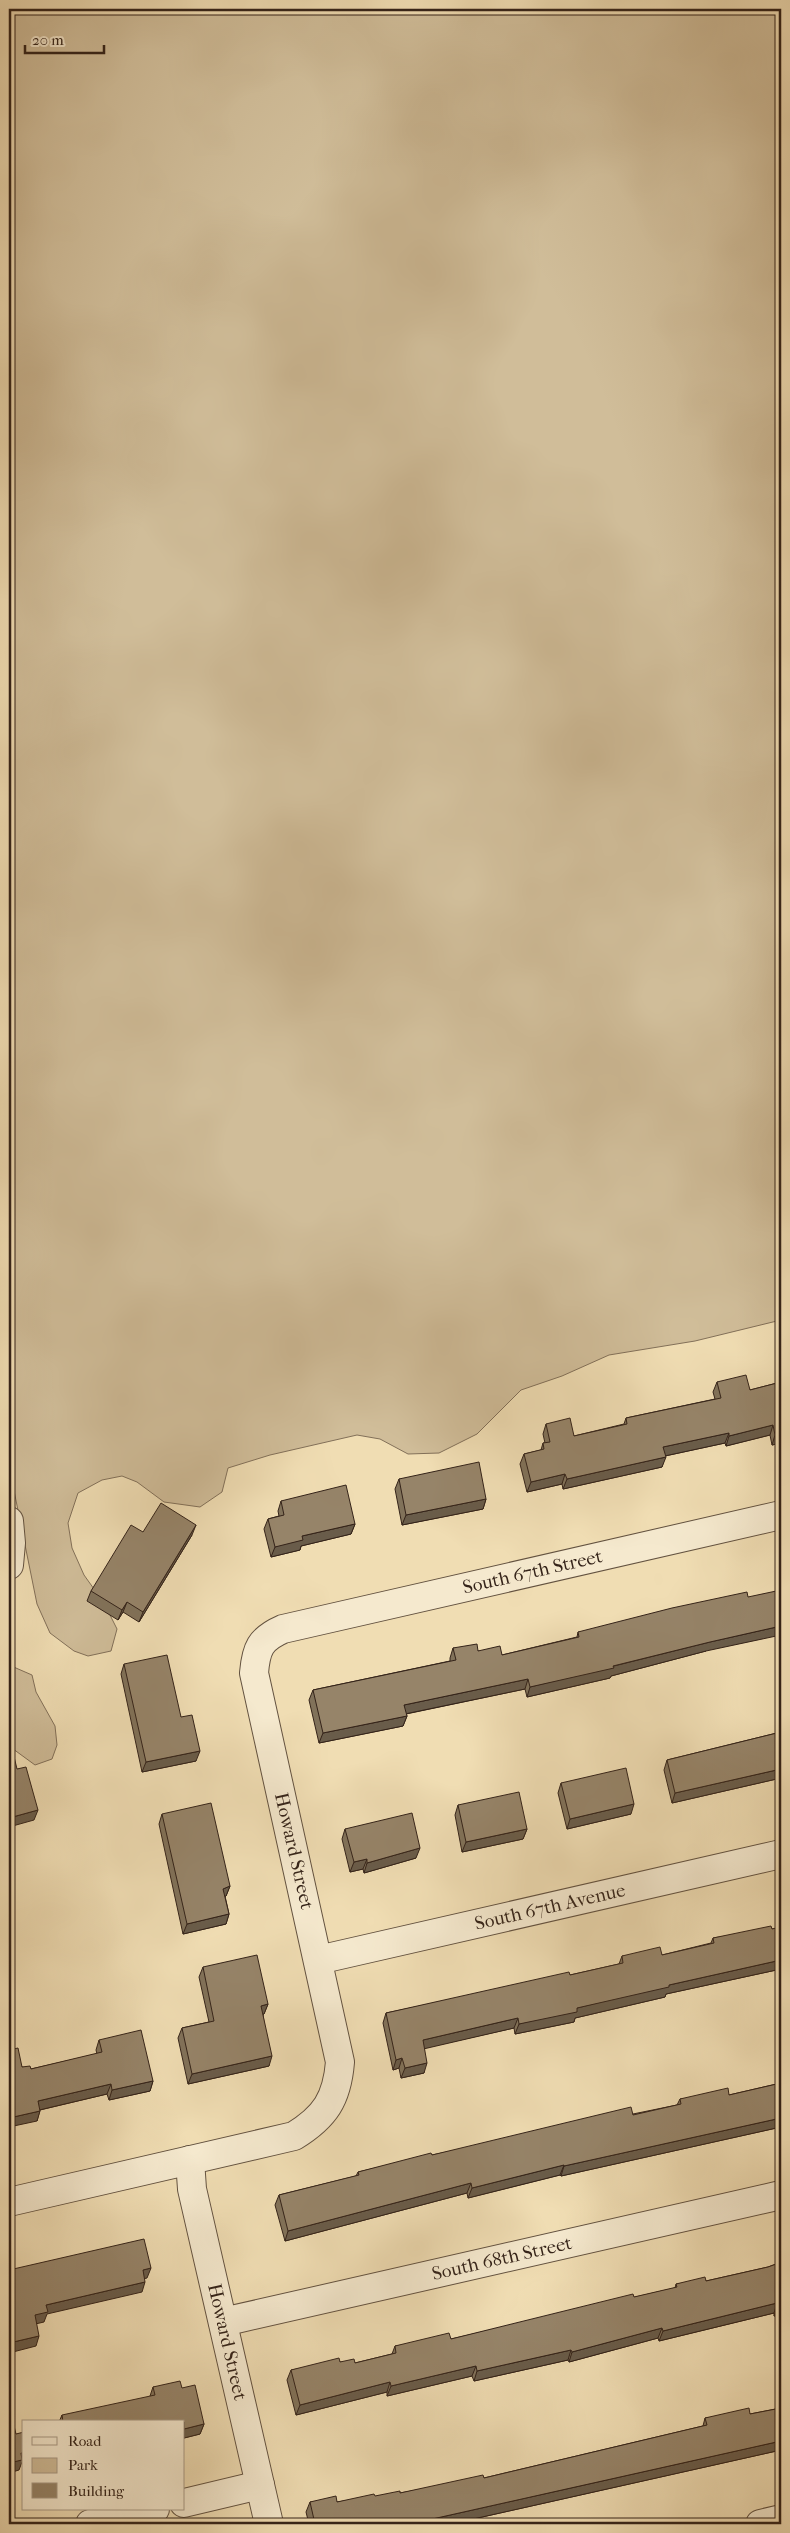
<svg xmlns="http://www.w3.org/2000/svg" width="790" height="2533" viewBox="0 0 790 2533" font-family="'IM FELL French Canon',serif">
	<rect width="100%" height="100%" fill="#f0ddb3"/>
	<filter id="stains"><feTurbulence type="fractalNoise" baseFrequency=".004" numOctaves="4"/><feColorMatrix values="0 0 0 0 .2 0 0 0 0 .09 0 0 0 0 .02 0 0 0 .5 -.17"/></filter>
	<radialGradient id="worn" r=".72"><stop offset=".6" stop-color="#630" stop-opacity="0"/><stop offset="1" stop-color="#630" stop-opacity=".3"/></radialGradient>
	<!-- green -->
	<path fill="#d0bd99" stroke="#827059" d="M 9,9 L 781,9 L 781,1320 L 695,1341 L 609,1355 L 562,1376 L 521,1390 L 477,1434 L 439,1453 L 408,1454 L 380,1439 L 357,1435 L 270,1455 L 228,1468 L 222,1492 L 200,1507 L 164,1502 L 137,1482 L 122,1476 L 102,1480 L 78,1493 L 68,1523 L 72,1548 L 84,1575 L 104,1603 L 117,1629 L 111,1651 L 88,1656 L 74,1651 L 50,1633 L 37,1604 L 9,1466 Z
		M 9,1665 L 32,1675 L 36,1692 L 55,1726 L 57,1745 L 52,1759 L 35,1765 L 9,1746 Z"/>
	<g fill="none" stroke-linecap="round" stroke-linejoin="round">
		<!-- minor casing -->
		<g stroke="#635240" stroke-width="30">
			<g id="minor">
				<path d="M 9,1521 L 11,1543 L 9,1565"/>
				<path id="s1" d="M 318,1960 L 781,1854"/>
				<path id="s2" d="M 190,2160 L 192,2189 L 269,2524"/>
				<path id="s3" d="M 9,2202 L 294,2136 C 325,2117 337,2099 340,2062 L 254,1673 C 256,1649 260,1639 283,1629 L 781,1515"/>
				<path id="s4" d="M 223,2322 L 781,2195"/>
				<path d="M 184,2503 L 260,2485"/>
				<path d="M 90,2524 L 155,2509"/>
				<path d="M 760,2524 L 781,2519"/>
			</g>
		</g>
		<!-- minor -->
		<use href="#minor" stroke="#f5e9ce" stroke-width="28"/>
	</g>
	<!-- wall -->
	<path fill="#81725a" stroke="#342319" d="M 717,1382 L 750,1390 L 781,1382 L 781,1443 L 772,1445 L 770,1435 L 726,1446 L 725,1443 L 665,1456 L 662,1467 L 563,1489 L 562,1484 L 527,1492 L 520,1464 L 524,1454 L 541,1450 L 543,1443 L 545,1443 L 543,1434 L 546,1424 L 574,1436 L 624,1424 L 626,1418 L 715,1399 L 713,1392 Z
		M 399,1479 L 486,1499 L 483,1509 L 402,1525 L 395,1489 Z
		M 281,1501 L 355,1524 L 351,1534 L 301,1546 L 300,1550 L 271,1557 L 264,1529 L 268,1519 L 279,1516 L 278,1511 Z
		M 143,1532 L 192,1535 L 139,1622 L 123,1612 L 118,1620 L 87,1601 L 91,1591 Z
		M 578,1632 L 706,1651 L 611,1676 L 610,1678 L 527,1697 L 525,1689 L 406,1714 L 407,1716 L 403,1726 L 319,1743 L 309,1700 L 313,1690 L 450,1661 L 450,1658 L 453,1648 L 478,1651 L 502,1655 L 577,1637 Z
		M 124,1664 L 181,1717 L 196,1761 L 142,1772 L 121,1674 Z
		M 781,1732 L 781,1778 L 672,1803 L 664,1770 L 667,1760 Z
		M 561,1783 L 631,1814 L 567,1829 L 558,1793 Z
		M 458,1805 L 527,1829 L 523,1839 L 462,1852 L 455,1815 Z
		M 162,1814 L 230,1886 L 226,1896 L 225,1896 L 229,1914 L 226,1924 L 183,1934 L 159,1824 Z
		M 345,1829 L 416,1858 L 364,1873 L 363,1869 L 350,1872 L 342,1839 Z
		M 781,1927 L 781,1969 L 666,1994 L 665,1997 L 575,2018 L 574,2022 L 515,2034 L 514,2028 L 424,2048 L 424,2073 L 401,2078 L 399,2068 L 393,2070 L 383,2023 L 386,2013 L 570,1975 L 619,1964 L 622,1956 L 662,1955 L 711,1943 L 713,1938 L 772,1929 Z
		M 203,1967 L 268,2004 L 264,2014 L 263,2014 L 269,2066 L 188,2084 L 178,2038 L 182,2028 L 209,2022 L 199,1977 Z
		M 99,2040 L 153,2081 L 150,2091 L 109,2100 L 107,2094 L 40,2110 L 37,2121 L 22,2067 L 31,2069 L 97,2054 L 96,2050 Z
		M 781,2083 L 781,2127 L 561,2176 L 560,2175 L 468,2198 L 467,2193 L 285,2241 L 275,2205 L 279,2195 L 356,2176 L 358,2172 L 432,2155 L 677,2105 L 680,2099 L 729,2095 Z
		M 781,2257 L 781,2315 L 774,2316 L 774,2313 L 659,2341 L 658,2338 L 569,2362 L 568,2360 L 474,2381 L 472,2376 L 387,2396 L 387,2392 L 296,2415 L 287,2380 L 291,2370 L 340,2362 L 355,2363 L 392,2354 L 395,2346 L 451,2339 L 675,2288 L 676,2284 L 706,2281 L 768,2267 L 776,2264 L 778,2258 Z
		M 153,2387 L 182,2388 L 204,2424 L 200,2434 L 184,2438 L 184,2422 L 150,2396 Z
		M 781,2408 L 781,2450 L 451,2524 L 309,2524 L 306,2512 L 310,2502 L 337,2502 L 400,2493 L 484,2478 L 703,2426 L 705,2418 L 750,2414 Z
		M 62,2415 L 63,2422 L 59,2422 Z"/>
	<!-- shaded-wall -->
	<path fill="#695c4a" stroke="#342319" d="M 773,1425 L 770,1435 L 726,1446 L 729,1436 Z
		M 729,1433 L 725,1443 L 660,1457 L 663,1447 Z
		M 781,1434 L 781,1443 L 772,1445 L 775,1435 Z
		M 666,1457 L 662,1467 L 563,1489 L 567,1479 Z
		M 565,1474 L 562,1484 L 527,1492 L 531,1482 Z
		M 486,1499 L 483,1509 L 402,1525 L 406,1515 Z
		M 355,1524 L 351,1534 L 301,1546 L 300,1550 L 271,1557 L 275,1547 L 302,1536 Z
		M 196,1525 L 192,1535 L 139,1622 L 143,1612 Z
		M 127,1602 L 123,1612 L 118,1620 L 122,1610 Z
		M 781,1626 L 781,1635 L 706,1651 L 611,1676 L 610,1678 L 527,1697 L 530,1687 L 710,1642 Z
		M 528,1679 L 525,1689 L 400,1715 L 404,1705 Z
		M 407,1716 L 403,1726 L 319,1743 L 323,1733 Z
		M 200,1751 L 196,1761 L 142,1772 L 146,1762 Z
		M 781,1769 L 781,1778 L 672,1803 L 675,1793 Z
		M 634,1804 L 631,1814 L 567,1829 L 570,1819 Z
		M 38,1810 L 34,1820 L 9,1827 L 9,1818 Z
		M 527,1829 L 523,1839 L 462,1852 L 466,1842 Z
		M 420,1848 L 416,1858 L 364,1873 L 367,1863 Z
		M 367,1859 L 363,1869 L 350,1872 L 354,1862 Z
		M 230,1886 L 226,1896 L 220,1899 L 223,1889 Z
		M 229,1914 L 226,1924 L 183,1934 L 187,1924 Z
		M 781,1960 L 781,1969 L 666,1994 L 665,1997 L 575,2018 L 574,2022 L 515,2034 L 519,2024 L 577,2008 L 669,1985 Z
		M 268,2004 L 264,2014 L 257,2016 L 261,2006 Z
		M 518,2018 L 514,2028 L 419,2050 L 423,2040 Z
		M 272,2056 L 269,2066 L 188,2084 L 192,2074 Z
		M 402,2058 L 399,2068 L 393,2070 L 396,2060 Z
		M 427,2063 L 424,2073 L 401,2078 L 405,2068 Z
		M 153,2081 L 150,2091 L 109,2100 L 112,2090 Z
		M 111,2084 L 107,2094 L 35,2111 L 38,2101 Z
		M 40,2111 L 37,2121 L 9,2127 L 9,2118 Z
		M 781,2118 L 781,2127 L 561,2176 L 564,2166 Z
		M 564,2165 L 560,2175 L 468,2198 L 472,2188 Z
		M 471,2183 L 467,2193 L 285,2241 L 288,2231 Z
		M 151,2268 L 147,2278 L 139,2280 L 143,2270 Z
		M 145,2282 L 142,2292 L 47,2314 L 44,2322 L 31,2325 L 35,2315 L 46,2305 Z
		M 777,2303 L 774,2313 L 659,2341 L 663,2331 Z
		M 778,2306 L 781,2306 L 781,2315 L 774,2316 Z
		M 662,2328 L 658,2338 L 569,2362 L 572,2352 Z
		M 39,2336 L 36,2346 L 9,2353 L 9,2343 Z
		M 571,2350 L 568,2360 L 474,2381 L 477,2371 Z
		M 476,2366 L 472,2376 L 387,2396 L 391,2386 Z
		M 390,2382 L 387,2392 L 296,2415 L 300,2405 Z
		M 204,2424 L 200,2434 L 184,2438 L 184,2429 Z
		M 781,2441 L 781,2450 L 451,2524 L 410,2524 Z
		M 21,2453 L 24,2453 L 24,2462 L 22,2462 L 19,2470 L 9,2473 L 9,2463 Z"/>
	<!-- building -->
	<path fill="#968469" stroke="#342319" d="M 746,1375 L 750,1390 L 781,1382 L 781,1434 L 775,1435 L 773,1425 L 729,1436 L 729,1433 L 663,1447 L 666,1457 L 567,1479 L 565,1474 L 531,1482 L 524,1454 L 544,1449 L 543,1443 L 550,1442 L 546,1424 L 570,1418 L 574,1436 L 627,1424 L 626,1418 L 721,1398 L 717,1382 Z
		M 479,1462 L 486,1499 L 406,1515 L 399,1479 Z
		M 346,1485 L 355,1524 L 302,1536 L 303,1540 L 275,1547 L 268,1519 L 284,1515 L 281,1501 Z
		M 161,1503 L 196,1525 L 143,1612 L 127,1602 L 122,1610 L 91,1591 L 131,1525 L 143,1532 Z
		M 781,1590 L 781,1626 L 710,1642 L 613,1666 L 614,1668 L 530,1687 L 528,1679 L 404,1705 L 407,1716 L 323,1733 L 313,1690 L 456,1660 L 453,1648 L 477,1644 L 478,1651 L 500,1646 L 502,1655 L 579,1637 L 578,1632 L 672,1608 L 747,1592 L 748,1597 Z
		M 167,1655 L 181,1717 L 192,1715 L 200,1751 L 146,1762 L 124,1664 Z
		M 781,1732 L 781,1769 L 675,1793 L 667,1760 Z
		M 9,1736 L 17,1769 L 26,1767 L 38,1810 L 9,1818 Z
		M 626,1768 L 634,1804 L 570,1819 L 561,1783 Z
		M 519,1792 L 527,1829 L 466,1842 L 458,1805 Z
		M 211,1803 L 230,1886 L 223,1889 L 229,1914 L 187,1924 L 162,1814 Z
		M 412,1813 L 420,1848 L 367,1863 L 367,1859 L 354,1862 L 345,1829 Z
		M 771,1926 L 772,1929 L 781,1927 L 781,1960 L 669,1985 L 669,1987 L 577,2008 L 577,2012 L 519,2024 L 518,2018 L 423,2040 L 427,2063 L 405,2068 L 402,2058 L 396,2060 L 386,2013 L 569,1972 L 570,1975 L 623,1963 L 622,1956 L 660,1947 L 662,1955 L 714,1943 L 713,1938 Z
		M 257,1955 L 268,2004 L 261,2006 L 272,2056 L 192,2074 L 182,2028 L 214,2021 L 203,1967 Z
		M 141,2030 L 153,2081 L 112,2090 L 111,2084 L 38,2101 L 40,2111 L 9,2118 L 9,2050 L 18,2048 L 22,2067 L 30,2066 L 31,2069 L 102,2052 L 99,2040 Z
		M 781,2083 L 781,2118 L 564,2166 L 564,2165 L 472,2188 L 471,2183 L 288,2231 L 279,2195 L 359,2175 L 358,2172 L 431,2153 L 432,2155 L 631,2107 L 633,2115 L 681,2104 L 680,2099 L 728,2088 L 729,2095 Z
		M 144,2239 L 151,2268 L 143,2270 L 145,2282 L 46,2305 L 48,2312 L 35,2315 L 39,2336 L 9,2343 L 9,2270 Z
		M 781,2257 L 781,2306 L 778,2306 L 777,2303 L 663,2331 L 662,2328 L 572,2352 L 571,2350 L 477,2371 L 476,2366 L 391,2386 L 390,2382 L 300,2405 L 291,2370 L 339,2358 L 340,2362 L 354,2359 L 355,2363 L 396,2353 L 395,2346 L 449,2333 L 451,2339 L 633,2294 L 634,2297 L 677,2287 L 676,2284 L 705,2277 L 706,2281 L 768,2267 L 779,2263 L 778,2258 Z
		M 180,2381 L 182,2388 L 195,2385 L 204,2424 L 184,2429 L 184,2422 L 63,2422 L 62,2415 L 155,2395 L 153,2387 Z
		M 749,2408 L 750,2414 L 781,2408 L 781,2441 L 410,2524 L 315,2524 L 310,2502 L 336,2496 L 337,2502 L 374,2494 L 375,2496 L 400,2491 L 400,2493 L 483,2475 L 484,2478 L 707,2425 L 705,2418 Z
		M 14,2426 L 16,2434 L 24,2432 L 24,2453 L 21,2453 L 22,2460 L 9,2463 L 9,2428 Z"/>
	<g text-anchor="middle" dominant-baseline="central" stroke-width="5" stroke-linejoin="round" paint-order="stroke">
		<!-- street labels -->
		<g font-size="19" fill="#342319" stroke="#f5e9ce">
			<text stroke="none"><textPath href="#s3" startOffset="1095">South 67th Street</textPath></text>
			<text transform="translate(294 1851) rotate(77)">Howard Street</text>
			<text stroke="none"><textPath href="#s1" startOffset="238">South 67th Avenue</textPath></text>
			<text stroke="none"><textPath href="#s4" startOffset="286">South 68th Street</textPath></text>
			<text stroke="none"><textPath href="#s2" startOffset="186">Howard Street</textPath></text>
		</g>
	</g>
	<!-- margin -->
	<rect width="790" height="2533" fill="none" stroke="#f0ddb3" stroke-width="30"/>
	<rect x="10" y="10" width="770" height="2513" fill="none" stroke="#342319" stroke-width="2.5"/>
	<rect x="15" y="15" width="760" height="2503" fill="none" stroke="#342319"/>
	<!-- legend -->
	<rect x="22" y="2420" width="162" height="90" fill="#f5e9ce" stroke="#a89a86"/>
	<rect x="32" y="2437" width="25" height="8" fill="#f5e9ce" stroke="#a89a86"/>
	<text x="68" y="2446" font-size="15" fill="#342319">Road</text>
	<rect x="32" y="2458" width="25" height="15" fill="#d0bd99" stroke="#a89a86"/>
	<text x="68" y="2470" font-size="15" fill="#342319">Park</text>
	<rect x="32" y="2483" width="25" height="15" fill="#968469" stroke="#a89a86"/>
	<text x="68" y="2496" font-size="15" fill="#342319">Building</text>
	<!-- scale -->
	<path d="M25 45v8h79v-8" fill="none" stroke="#342319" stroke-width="2.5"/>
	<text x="32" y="45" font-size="15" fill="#342319" stroke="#f5e9ce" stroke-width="4" paint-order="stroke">20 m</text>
	<rect width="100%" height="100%" filter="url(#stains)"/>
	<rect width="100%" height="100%" fill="url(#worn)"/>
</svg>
